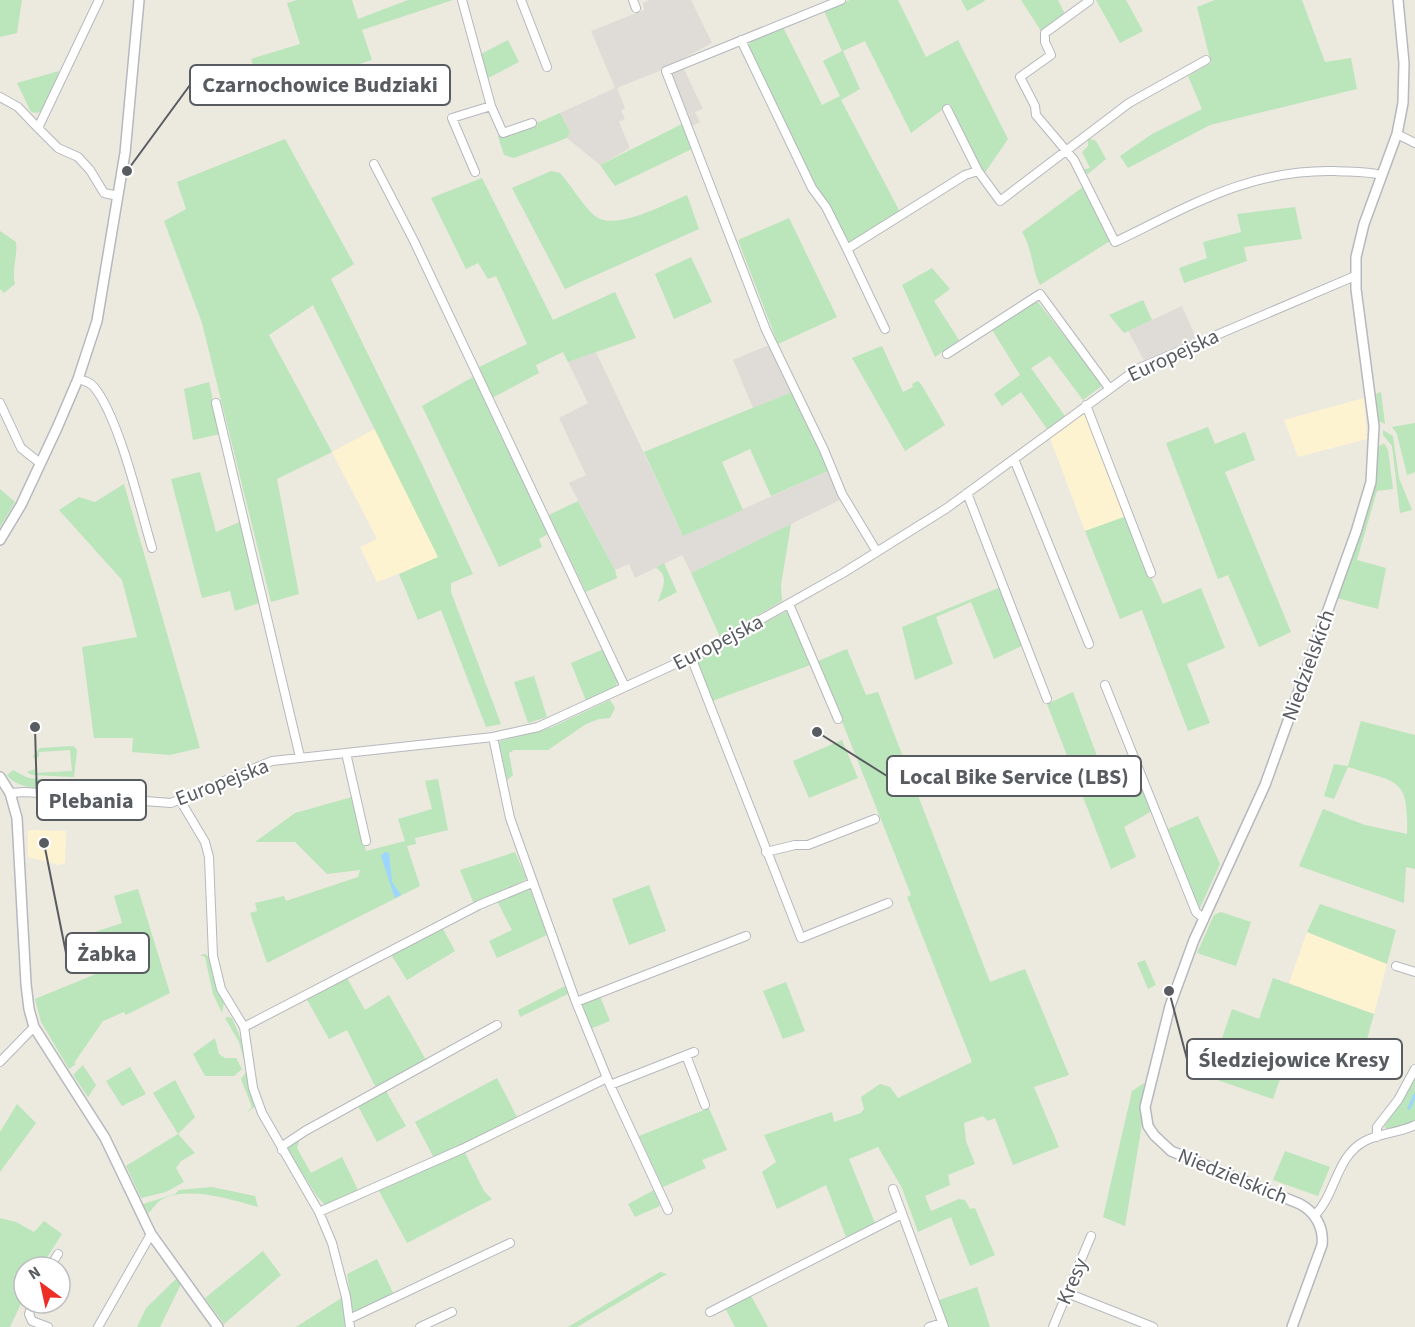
<svg xmlns="http://www.w3.org/2000/svg" width="1415" height="1327" viewBox="0 0 1415 1327" font-family="'Source Sans 3',sans-serif">
	<rect width="100%" height="100%" fill="#ece9df"/>
	<!-- commercial -->
	<path fill="#fef3d1" d="M 1364,398 L 1367,439 L 1298,457 L 1284,420 Z
		M 1086,412 L 1124,517 L 1085,531 L 1050,438 Z
		M 375,429 L 439,558 L 377,582 L 360,547 L 377,539 L 332,452 Z
		M 28,830 L 66,831 L 65,863 L 59,865 L 28,857 Z
		M 1307,932 L 1387,964 L 1374,1014 L 1289,983 Z"/>
	<!-- industrial -->
	<path fill="#dfdcd7" d="M 649,0 L 691,0 L 712,43 L 657,72 L 617,88 L 625,108 L 621,111 L 625,119 L 619,122 L 630,148 L 600,165 L 567,138 L 570,132 L 560,113 L 615,88 L 591,31 L 644,10 L 643,3 Z
		M 683,67 L 703,109 L 695,112 L 700,122 L 692,126 L 670,74 Z
		M 1182,306 L 1196,338 L 1144,360 L 1128,331 Z
		M 769,345 L 792,392 L 753,408 L 733,360 Z
		M 596,352 L 683,536 L 830,470 L 842,499 L 691,573 L 682,555 L 635,578 L 629,564 L 615,570 L 569,483 L 586,475 L 559,418 L 588,403 L 568,362 Z"/>
	<!-- green -->
	<path fill="#bbe5ba" d="M 0,0 L 22,0 L 17,33 L 0,37 Z
		M 297,0 L 352,0 L 358,19 L 408,0 L 453,0 L 362,30 L 372,60 L 263,95 L 251,59 L 300,44 L 287,3 Z
		M 850,0 L 898,0 L 926,57 L 958,40 L 1008,139 L 984,174 L 950,104 L 911,133 L 865,41 L 843,51 L 860,89 L 841,100 L 900,212 L 849,242 L 817,190 L 747,47 L 752,40 L 783,27 L 822,105 L 840,96 L 823,61 L 842,51 L 824,11 Z
		M 961,0 L 984,0 L 985,1 L 967,11 Z
		M 1021,0 L 1058,0 L 1065,14 L 1041,31 Z
		M 1096,0 L 1126,0 L 1143,31 L 1120,43 Z
		M 1215,0 L 1302,0 L 1325,62 L 1351,58 L 1357,89 L 1210,125 L 1128,168 L 1120,156 L 1152,134 L 1202,109 L 1188,76 L 1211,63 L 1197,7 Z
		M 508,40 L 519,62 L 488,78 L 481,54 Z
		M 59,71 L 45,110 L 37,113 L 31,112 L 17,83 Z
		M 560,113 L 570,132 L 567,138 L 514,158 L 504,155 L 498,136 L 509,135 Z
		M 684,123 L 694,148 L 615,186 L 600,165 Z
		M 1088,138 L 1096,141 L 1106,159 L 1088,174 L 1082,170 L 1090,168 L 1082,152 L 1088,146 Z
		M 285,139 L 354,264 L 331,279 L 422,464 L 473,574 L 451,583 L 451,592 L 501,724 L 486,727 L 441,610 L 418,620 L 399,574 L 438,557 L 313,305 L 269,335 L 332,452 L 277,479 L 299,594 L 271,602 L 202,323 L 164,221 L 186,209 L 177,182 Z
		M 551,171 L 560,173 C 572,186 582,205 595,216 C 615,232 665,204 687,195 L 699,229 L 565,289 L 512,188 Z
		M 482,178 L 553,320 L 615,292 L 636,338 L 568,362 L 563,352 L 536,365 L 539,373 L 492,398 L 479,367 L 527,344 L 496,276 L 488,279 L 478,263 L 466,269 L 431,198 Z
		M 1083,187 L 1110,241 L 1040,285 C 1031,268 1033,249 1022,232 Z
		M 1295,207 L 1302,239 L 1244,247 L 1247,261 L 1184,283 L 1179,268 L 1207,258 L 1203,242 L 1241,232 L 1237,214 Z
		M 789,218 L 837,317 L 778,344 L 738,240 Z
		M 0,231 L 16,242 C 18,258 11,269 15,284 L 4,293 L 0,289 Z
		M 691,257 L 712,302 L 674,319 L 655,274 Z
		M 932,268 L 950,289 L 934,301 L 959,340 L 935,357 L 902,285 Z
		M 1143,300 L 1152,320 L 1124,333 L 1109,315 Z
		M 1037,301 L 1103,385 L 1083,400 L 1050,356 L 1031,368 L 1065,416 L 1047,429 L 1021,392 L 1002,406 L 994,394 L 1020,375 L 991,328 Z
		M 882,346 L 903,392 L 913,387 L 912,384 L 918,381 L 921,384 L 945,425 L 905,451 L 852,358 Z
		M 473,377 L 550,533 L 539,539 L 542,547 L 499,567 L 422,406 Z
		M 209,382 L 220,434 L 193,440 L 184,389 Z
		M 792,392 L 830,470 L 771,496 L 750,449 L 722,462 L 743,510 L 683,536 L 644,452 Z
		M 1381,392 L 1385,424 L 1379,421 L 1376,394 Z
		M 1415,423 L 1415,472 L 1407,475 L 1397,434 L 1392,427 Z
		M 1208,427 L 1215,444 L 1245,432 L 1255,460 L 1225,472 L 1291,632 L 1259,647 L 1228,575 L 1218,579 L 1166,443 Z
		M 1383,430 L 1393,436 L 1399,478 L 1412,510 L 1400,513 L 1392,446 L 1383,435 Z
		M 1384,443 L 1388,450 L 1393,489 L 1377,491 L 1357,560 L 1386,568 L 1378,609 L 1337,598 L 1372,496 L 1379,446 Z
		M 200,472 L 216,532 L 242,521 L 262,602 L 235,611 L 230,591 L 202,598 L 171,479 Z
		M 124,484 L 200,748 L 170,755 L 132,752 L 133,738 L 94,738 L 82,647 L 137,637 L 122,580 L 59,510 L 79,497 L 95,502 Z
		M 0,489 L 15,502 L 0,527 Z
		M 578,501 L 615,570 L 617,578 L 586,592 L 549,515 Z
		M 1124,517 L 1163,604 L 1201,588 L 1225,648 L 1187,664 L 1210,723 L 1188,731 L 1142,610 L 1120,619 L 1085,531 Z
		M 791,524 L 781,585 L 782,601 L 720,637 L 691,573 Z
		M 664,563 L 677,592 L 658,602 C 662,589 670,576 656,568 Z
		M 1001,587 L 1022,646 L 994,659 L 971,602 L 936,617 L 953,664 L 915,680 L 902,627 Z
		M 787,611 L 813,664 L 712,701 L 696,660 Z
		M 604,649 L 618,681 L 615,687 L 586,701 L 571,663 Z
		M 847,649 L 866,695 L 878,692 L 990,982 L 1025,969 L 1069,1075 L 1034,1087 L 1059,1147 L 1013,1165 L 995,1118 L 988,1121 L 983,1116 L 964,1123 L 966,1141 L 975,1164 L 948,1175 L 950,1185 L 925,1196 L 931,1211 L 959,1199 L 965,1200 L 970,1209 L 975,1208 L 995,1255 L 970,1266 L 951,1217 L 918,1232 L 902,1188 L 878,1147 L 849,1159 L 875,1223 L 846,1237 L 826,1185 L 777,1209 L 762,1172 L 776,1162 L 764,1135 L 832,1112 L 834,1122 L 861,1113 L 864,1109 L 861,1097 L 880,1084 L 890,1087 L 898,1098 L 972,1062 L 907,897 L 911,895 L 818,661 Z
		M 534,676 L 547,717 L 528,723 L 514,682 Z
		M 1073,692 L 1106,780 L 1135,769 L 1152,811 L 1124,827 L 1136,857 L 1111,869 L 1047,704 Z
		M 610,700 L 615,708 L 610,718 L 599,719 L 586,724 L 548,750 L 514,750 L 509,753 L 513,775 L 507,780 L 499,743 L 501,741 L 552,727 Z
		M 1361,721 L 1415,735 L 1415,869 L 1406,867 L 1404,903 L 1299,866 L 1323,809 L 1365,825 L 1407,834 C 1409,777 1398,783 1348,767 L 1334,799 L 1324,796 L 1334,764 L 1348,766 Z
		M 842,740 L 858,778 L 809,798 L 793,761 Z
		M 73,746 L 77,750 L 74,777 L 32,775 L 27,772 L 35,769 L 35,773 L 72,771 L 70,750 L 39,752 L 39,757 L 34,758 L 35,761 L 33,756 L 40,748 Z
		M 13,770 L 28,778 L 70,781 L 72,791 C 53,790 18,791 7,775 Z
		M 438,779 L 448,830 L 415,838 L 416,844 L 407,846 L 420,886 L 267,963 L 250,913 L 257,911 L 255,903 L 284,896 L 286,901 L 358,877 L 360,870 L 327,874 L 295,842 L 255,842 L 295,813 L 352,797 L 366,851 L 405,841 L 398,819 L 432,809 L 425,781 Z
		M 1198,816 L 1220,864 L 1199,910 L 1168,829 Z
		M 515,852 L 527,879 L 474,904 L 460,870 Z
		M 649,885 L 666,931 L 629,945 L 612,899 Z
		M 138,889 L 170,993 L 126,1015 L 124,1012 L 103,1021 L 74,1063 L 76,1064 L 69,1069 L 41,1022 L 35,999 L 108,969 L 95,932 L 122,923 L 114,896 Z
		M 525,889 L 531,891 L 547,935 L 497,958 L 489,941 L 512,930 L 497,901 Z
		M 1320,904 L 1396,930 L 1387,964 L 1307,932 Z
		M 1221,912 L 1251,922 L 1236,966 L 1197,953 L 1214,915 Z
		M 442,927 L 455,951 L 407,980 L 390,953 Z
		M 205,954 L 209,957 L 224,1002 L 222,1013 L 213,994 L 205,957 L 200,955 Z
		M 1145,960 L 1156,985 L 1148,989 L 1137,963 Z
		M 346,976 L 365,1010 L 389,995 L 426,1060 L 376,1088 L 347,1030 L 329,1039 L 306,998 Z
		M 1273,978 L 1374,1014 L 1362,1057 L 1345,1051 L 1339,1073 L 1288,1056 L 1273,1099 L 1188,1070 L 1193,1052 L 1215,1059 L 1232,1009 L 1259,1019 Z
		M 786,982 L 805,1031 L 783,1039 L 763,991 Z
		M 565,986 L 568,994 L 520,1017 L 518,1010 Z
		M 600,996 L 610,1021 L 590,1029 L 581,1004 Z
		M 228,1017 L 232,1018 L 241,1039 L 256,1106 L 246,1113 L 252,1107 L 241,1079 L 247,1071 L 239,1042 L 225,1018 Z
		M 215,1038 L 219,1054 L 225,1058 L 236,1058 L 242,1069 L 234,1076 L 205,1076 L 193,1054 Z
		M 83,1065 L 96,1085 L 88,1097 L 73,1075 Z
		M 130,1067 L 146,1094 L 122,1106 L 106,1081 Z
		M 497,1078 L 517,1117 L 434,1158 L 415,1122 Z
		M 1415,1078 L 1415,1122 L 1390,1130 L 1384,1127 Z
		M 175,1080 L 195,1117 L 178,1134 L 195,1153 L 181,1161 L 176,1168 L 184,1182 L 166,1192 L 141,1198 L 126,1166 L 178,1134 L 153,1093 Z
		M 1144,1083 L 1142,1124 L 1125,1226 L 1103,1217 L 1132,1091 Z
		M 386,1091 L 406,1126 L 377,1142 L 358,1106 Z
		M 17,1104 L 36,1123 L 0,1172 L 0,1132 Z
		M 709,1108 L 727,1150 L 702,1160 L 706,1168 L 663,1187 L 639,1136 Z
		M 300,1138 L 297,1148 L 311,1173 L 342,1157 L 359,1192 L 325,1205 L 316,1195 L 288,1150 L 289,1145 Z
		M 464,1151 L 484,1191 L 492,1199 L 407,1243 L 379,1191 Z
		M 1285,1151 L 1330,1167 L 1318,1196 L 1273,1180 Z
		M 212,1187 L 255,1196 L 258,1207 C 233,1200 186,1185 161,1200 C 156,1203 152,1210 148,1214 L 143,1204 L 175,1194 L 179,1190 Z
		M 654,1190 L 660,1206 L 635,1217 L 628,1204 Z
		M 0,1218 L 16,1222 L 34,1232 L 44,1221 L 62,1234 L 41,1267 L 24,1267 L 24,1297 L 10,1327 L 0,1327 Z
		M 263,1251 L 281,1275 L 224,1324 L 205,1298 Z
		M 377,1259 L 394,1295 L 353,1313 L 347,1274 Z
		M 660,1272 L 667,1274 L 577,1327 L 568,1327 Z
		M 177,1278 L 181,1284 L 160,1327 L 137,1327 L 146,1308 Z
		M 977,1287 L 990,1327 L 948,1327 L 939,1300 Z
		M 751,1296 L 768,1327 L 735,1327 L 725,1308 Z
		M 343,1297 L 346,1327 L 296,1327 Z"/>
	<!-- water -->
	<path fill="#9cd6ff" d="M 385,852 L 389,853 L 392,882 L 401,895 L 395,898 L 381,856 Z"/>
	<g fill="none" stroke-linecap="round" stroke-linejoin="round">
		<!-- stream -->
		<path stroke="#9cd6ff" stroke-width="3" d="M 1409,1108 L 1415,1095"/>
		<!-- minor casing -->
		<g stroke="#b5b8bd" stroke-width="10">
			<path id="minor" d="M 99,0 L 38,128 L 58,148 L 78,157 L 90,170 L 104,193 L 118,196
				M 462,0 L 491,106 L 503,133 L 532,123
				M 521,0 L 547,67
				M 633,0 L 636,8
				M 841,0 L 666,71 L 766,330 L 824,450 L 842,494 L 877,552
				M 1089,1 L 1045,33 L 1045,42 L 1051,55 L 1020,77 L 1035,106 L 1036,115 L 1074,160 L 1115,242 C 1190,206 1249,169 1335,171 C 1351,172 1366,171 1381,175
				M 741,40 L 812,188 L 826,207 L 847,249
				M 0,97 L 18,107 L 38,128
				M 947,109 L 978,171
				M 1397,134 L 1415,143
				M 374,164 L 414,241 L 625,687
				M 475,172 L 452,118 L 491,106
				M 885,329 L 847,249 L 965,175 L 978,171 L 1000,201 L 1129,103 L 1206,60
				M 947,354 L 1040,294 L 1109,388
				M 78,379 C 85,381 90,382 94,387 C 119,417 140,508 152,548
				M 0,403 L 21,448 L 40,463
				M 216,403 L 300,757
				M 1086,405 L 1151,573
				M 1014,459 L 1089,644
				M 967,493 L 1047,699
				M 789,604 L 838,719
				M 691,657 L 801,938 L 888,903
				M 1105,685 L 1196,912 L 1204,919
				M 493,737 L 510,818 L 576,1002 L 610,1085 L 668,1210
				M 346,753 L 366,841
				M 10,793 L 25,792 L 171,803 L 272,761 L 493,737 L 538,727 L 712,647 L 843,573 L 947,508 L 1137,369 L 1355,276
				M 180,800 L 205,842 L 209,857 L 213,956 L 221,989 L 244,1027 L 253,1088 L 262,1113 L 319,1212 L 332,1243 L 346,1297 L 350,1327
				M 766,852 L 795,845 L 808,845 L 875,819
				M 1396,966 L 1415,972
				M 576,1002 L 746,936
				M 244,1027 L 479,905 L 532,883
				M 686,1055 L 705,1105
				M 0,1062 L 34,1027
				M 610,1085 L 694,1052
				M 1377,1137 L 1377,1127 L 1398,1100 L 1415,1069
				M 282,1150 L 284,1145 L 305,1131 L 497,1025
				M 893,1189 L 944,1327
				M 319,1212 L 462,1149 L 607,1078
				M 1315,1215 C 1336,1194 1336,1156 1365,1141 C 1380,1133 1399,1133 1415,1125
				M 50,1267 L 58,1254
				M 1067,1293 L 1153,1327
				M 33,1303 L 29,1314 L 32,1321 L 48,1327
				M 710,1312 L 902,1214
				M 349,1319 L 510,1243
				M 98,1327 L 151,1234
				M 420,1327 L 452,1312
				M 929,1327 L 942,1323
				M 1053,1327 L 1091,1236"/>
		</g>
		<!-- tertiary casing -->
		<g stroke="#b5b8bd" stroke-width="12">
			<path id="tertiary" d="M 0,540 L 21,505 L 57,428 L 78,379 L 97,321 L 125,153 L 139,0
				M 0,777 L 10,793 L 17,818 L 26,984 L 29,1009 L 34,1027 L 105,1138 L 151,1234 L 218,1327
				M 1292,1327 L 1322,1245 C 1324,1227 1315,1212 1300,1204 L 1171,1151 L 1154,1135 L 1148,1126 L 1145,1107 L 1170,1006 L 1194,940 L 1265,785 L 1356,532 L 1371,482 L 1374,426 L 1356,289 L 1356,257 L 1364,224 L 1397,134 L 1403,103 L 1404,63 L 1398,0"/>
		</g>
		<!-- minor -->
		<use href="#minor" stroke="#fff" stroke-width="8"/>
		<!-- tertiary -->
		<use href="#tertiary" stroke="#fff" stroke-width="9"/>
	</g>
	<g text-anchor="middle" dominant-baseline="central" stroke-width="4.5" stroke-linejoin="round" paint-order="stroke">
		<!-- street labels -->
		<g font-size="21" fill="#585c61" stroke="#fff">
			<text transform="translate(1173 355) rotate(-25)">Europejska</text>
			<text transform="translate(718 642) rotate(-27)">Europejska</text>
			<text transform="translate(1308 665) rotate(-70)">Niedzielskich</text>
			<text transform="translate(222 782) rotate(-21)">Europejska</text>
			<text transform="translate(1233 1176) rotate(22)">Niedzielskich</text>
			<text transform="translate(1072 1281) rotate(-67)">Kresy</text>
		</g>
	</g>
	<!-- callouts -->
	<path fill="none" stroke="#585c61" stroke-width="2" d="M127 171L190 85M817 732L887 776M35 727L37 800M44 843L66 953M1169 991L1187 1059"/>
	<g fill="#585c61" stroke="#fff" stroke-width="2">
		<circle cx="127" cy="171" r="6"/>
		<circle cx="817" cy="732" r="6"/>
		<circle cx="35" cy="727" r="6"/>
		<circle cx="44" cy="843" r="6"/>
		<circle cx="1169" cy="991" r="6"/>
	</g>
	<g fill="#fff" stroke="#585c61" stroke-width="2">
		<rect x="190" y="65" width="260" height="40" rx="6"/>
		<rect x="887" y="756" width="254" height="40" rx="6"/>
		<rect x="37" y="780" width="109" height="40" rx="6"/>
		<rect x="66" y="933" width="83" height="40" rx="6"/>
		<rect x="1187" y="1039" width="215" height="40" rx="6"/>
	</g>
	<g font-size="22" text-anchor="middle" font-weight="bold" fill="#585c61">
		<text x="320" y="92">Czarnochowice Budziaki</text>
		<text x="1014" y="784">Local Bike Service (LBS)</text>
		<text x="91" y="808">Plebania</text>
		<text x="107" y="961">Żabka</text>
		<text x="1294" y="1067">Śledziejowice Kresy</text>
	</g>
	<!-- north arrow -->
	<g transform="translate(42 1285) rotate(327)"><circle r="28" fill="#ffffff" stroke="#bcbec0" stroke-width="1.5"/>
	<path d="M0-4.5L10 22L0 15L-10 22Z" fill="#ed2e24"/>
	<text y="-9" font-size="16" font-weight="bold" text-anchor="middle" fill="#585c61">N</text>
	</g>
</svg>
